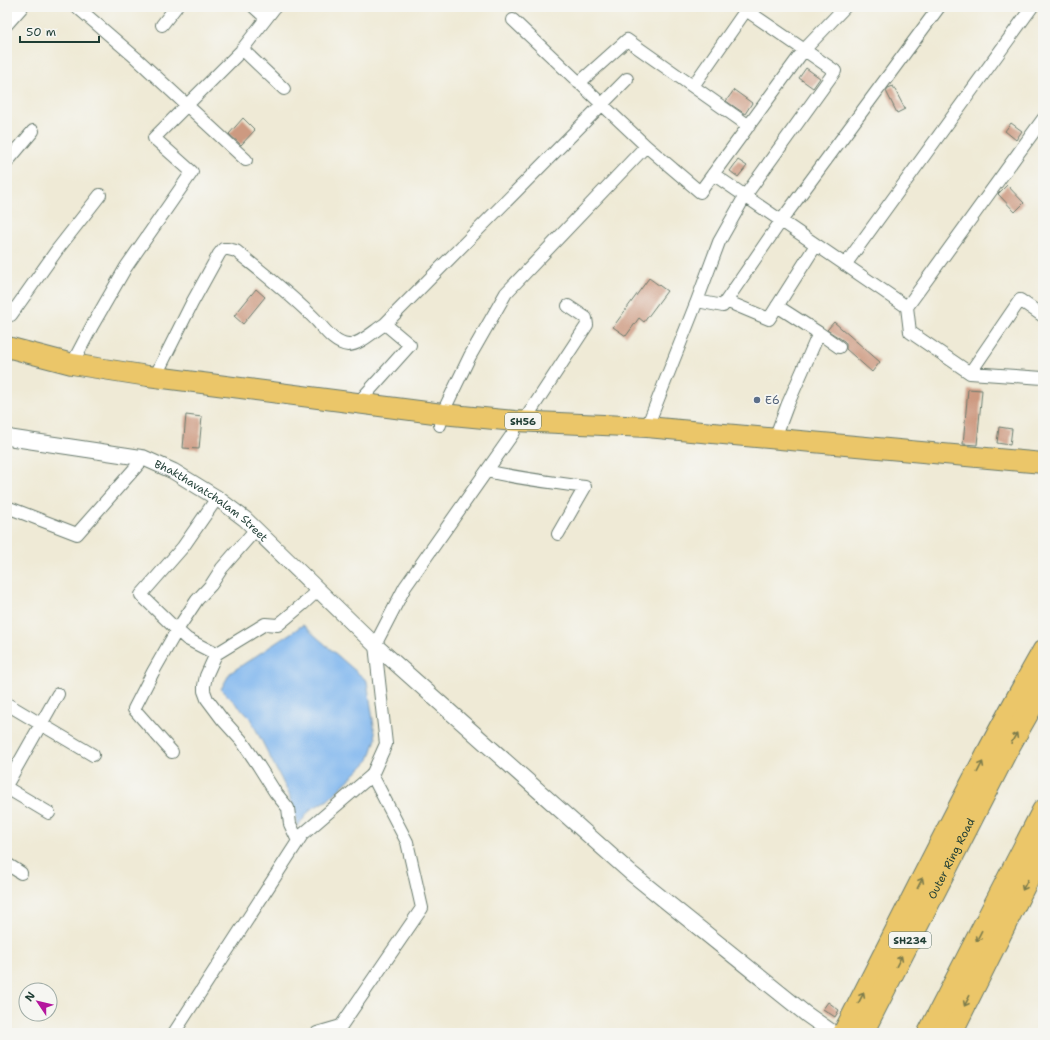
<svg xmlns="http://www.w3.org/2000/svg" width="1050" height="1040" viewBox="0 0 1050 1040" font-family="'Shantell Sans',sans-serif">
	<rect width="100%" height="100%" fill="#f6f6f2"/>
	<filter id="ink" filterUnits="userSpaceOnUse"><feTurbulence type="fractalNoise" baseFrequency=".025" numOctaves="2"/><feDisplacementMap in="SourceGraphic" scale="8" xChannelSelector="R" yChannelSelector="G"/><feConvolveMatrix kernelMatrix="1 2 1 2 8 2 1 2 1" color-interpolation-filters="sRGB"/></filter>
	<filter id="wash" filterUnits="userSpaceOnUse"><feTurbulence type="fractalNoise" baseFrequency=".012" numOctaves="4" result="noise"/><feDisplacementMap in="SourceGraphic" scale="16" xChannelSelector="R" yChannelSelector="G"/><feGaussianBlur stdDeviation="0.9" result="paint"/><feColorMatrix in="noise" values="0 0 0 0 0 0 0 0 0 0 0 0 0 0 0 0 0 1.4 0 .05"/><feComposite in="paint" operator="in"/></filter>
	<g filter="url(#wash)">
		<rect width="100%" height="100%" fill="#efead6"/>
		<!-- water -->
		<path fill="#7eb5ee" stroke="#4e7991" d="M 303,625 L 367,681 L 376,739 L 369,760 L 328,800 L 311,809 L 298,826 L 289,794 L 250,718 L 221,689 L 230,673 Z"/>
		<g id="blocks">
			<!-- building -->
			<path fill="#cd9a81" d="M 806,68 L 820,78 L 813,88 L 799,78 Z
				M 893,86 L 905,109 L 897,113 L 886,91 L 888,88 Z
				M 734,90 L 752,103 L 745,114 L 726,101 Z
				M 243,118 L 255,130 L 241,145 L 229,134 Z
				M 1011,123 L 1022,131 L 1016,140 L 1005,131 Z
				M 738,160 L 747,166 L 738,177 L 730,171 Z
				M 1007,185 L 1024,203 L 1015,212 L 998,194 Z
				M 649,278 L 667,291 L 644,322 L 639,318 L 626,336 L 613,327 Z
				M 256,289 L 265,297 L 243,324 L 234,316 Z
				M 834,322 L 880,362 L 872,372 L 846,349 L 846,344 L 844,341 L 827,330 Z
				M 968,389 L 982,390 L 977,445 L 963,444 Z
				M 186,415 L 202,417 L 199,449 L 183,448 Z
				M 999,427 L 1012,429 L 1010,445 L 997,443 Z
				M 828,1002 L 839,1010 L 835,1017 L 823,1009 Z"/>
		</g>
	</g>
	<g filter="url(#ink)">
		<use href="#blocks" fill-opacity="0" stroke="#687a6d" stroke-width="1"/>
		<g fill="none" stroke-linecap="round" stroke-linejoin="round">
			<!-- minor casing -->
			<g stroke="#687a6d" stroke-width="14">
				<path id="minor" d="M 77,7 L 136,58 L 246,160
					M 254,7 L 266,18
					M 513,20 L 646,146 L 700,192 L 804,50 L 845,7
					M 7,24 L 22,7
					M 162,25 L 176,7
					M 242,49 L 284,89
					M 579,83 L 627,40 L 749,126
					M 1043,119 L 907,307 L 910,332 L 970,373 L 1043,378
					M 7,162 L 33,131
					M 713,174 L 907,307
					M 845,265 L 1032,7
					M 697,301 L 723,306 L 726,301 L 769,319 L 816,245
					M 726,301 L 781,221 L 939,7
					M 7,314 L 11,315 L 57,250 L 100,195
					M 819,333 L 839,347
					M 72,364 L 92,326 L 126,267 L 192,172 L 154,138 L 241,51 L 275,7
					M 970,373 L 1020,300 L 1043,316
					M 155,377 L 192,303 L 219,254 L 223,249 L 228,249 L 236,251 C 263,273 293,296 317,321 C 325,330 335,344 348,345 C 360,345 375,330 385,324
					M 358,403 L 410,345 L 385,324 L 627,79
					M 524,421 L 587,325 L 586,318 L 568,306
					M 440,425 L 442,414 L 470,356 L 506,293 L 646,146
					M 647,427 L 697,301 L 719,242 L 745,196 L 835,71 L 746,10 L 693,86
					M 775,438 L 787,406 L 819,333 L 777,306
					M 487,471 C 519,479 552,482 585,487 L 558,534
					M 7,507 L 77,534 L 144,458
					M 216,654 L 187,639 L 177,630 L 141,595 L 183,547 L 217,498
					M 7,704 L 93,755
					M 172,752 L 134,709 L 153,672 L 177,630 L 197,600 L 211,585 L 222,568 L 256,529
					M 7,784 L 58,694
					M 7,788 L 49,813
					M 298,841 L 290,824 L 288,808 L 275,792 L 258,765 L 241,740 L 222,719 L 207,699 L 204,691 L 204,686 L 206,676 L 216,654 L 265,624 L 278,625 L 303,604 L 318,590
					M 7,864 L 21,873
					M 174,1033 L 302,835 L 372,775 L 386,744 L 375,645 L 405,587 L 514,432
					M 317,1033 L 341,1026 L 422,908 L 407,842 L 372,775"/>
			</g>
			<!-- tertiary casing -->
			<g stroke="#687a6d" stroke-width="17">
				<g id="tertiary">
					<path id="s1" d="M 7,436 L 11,438 L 144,458 L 173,471 L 217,498 L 245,519 L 375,645 L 632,874 L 806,1014 L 833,1033"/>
				</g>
			</g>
			<!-- primary casing -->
			<g stroke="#687a6d" stroke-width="22">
				<path id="primary" d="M 7,347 L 72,364 L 148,376 L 442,414 L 515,421 L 647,427 L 1043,463
					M 843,1033 C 909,905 972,775 1043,650
					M 952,1033 L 1043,850"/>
			</g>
			<!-- motorway casing -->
			<g stroke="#687a6d" stroke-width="24">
				<g id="motorway">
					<path id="s2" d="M 862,1033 L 1006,751 L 1043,686"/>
					<path d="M 929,1033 L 1043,811"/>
				</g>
			</g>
			<!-- minor -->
			<use href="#minor" stroke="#fff" stroke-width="12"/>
			<!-- tertiary -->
			<use href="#tertiary" stroke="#fff" stroke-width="15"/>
			<!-- primary -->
			<use href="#primary" stroke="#ebc669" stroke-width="20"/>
			<!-- motorway -->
			<use href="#motorway" stroke="#ebc669" stroke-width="22"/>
		</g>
		<!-- one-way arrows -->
		<defs><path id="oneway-shaft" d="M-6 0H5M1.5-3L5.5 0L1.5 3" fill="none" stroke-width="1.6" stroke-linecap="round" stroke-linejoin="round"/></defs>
		<g stroke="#7b7b4c">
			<use href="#oneway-shaft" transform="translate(1014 738) rotate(-61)"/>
			<use href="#oneway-shaft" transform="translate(980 767) rotate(-63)"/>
			<use href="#oneway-shaft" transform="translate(920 883) rotate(-63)"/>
			<use href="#oneway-shaft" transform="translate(1025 885) rotate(117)"/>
			<use href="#oneway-shaft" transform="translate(979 936) rotate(117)"/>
			<use href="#oneway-shaft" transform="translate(899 961) rotate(-63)"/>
			<use href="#oneway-shaft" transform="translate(861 998) rotate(-63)"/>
			<use href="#oneway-shaft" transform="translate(967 1001) rotate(117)"/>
		</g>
	</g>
	<!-- markers -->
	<circle fill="#5c6f8a" stroke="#f6f6f2" stroke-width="1.5" cx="757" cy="400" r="4"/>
	<g text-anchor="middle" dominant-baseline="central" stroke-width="3.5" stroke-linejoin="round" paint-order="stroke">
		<!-- shield labels -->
		<g fill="#f6f6f2" stroke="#60746d" stroke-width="1">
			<rect x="505" y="413" width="36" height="16" rx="3"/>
			<rect x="889" y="932" width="42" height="16" rx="3"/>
		</g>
		<g font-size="10" font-weight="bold" fill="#1f3d34">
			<text x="523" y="421">SH56</text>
			<text x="910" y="940">SH234</text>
		</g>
		<!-- service labels -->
		<g font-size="11" fill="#4e5e75" stroke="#f6f6f2" text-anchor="start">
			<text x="765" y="400">E6</text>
		</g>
		<!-- street labels -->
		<g font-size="11" fill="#1f3d34" stroke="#f6f6f2">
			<text stroke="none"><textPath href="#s1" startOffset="219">Bhakthavatchalam Street</textPath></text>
			<text stroke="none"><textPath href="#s2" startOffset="196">Outer Ring Road</textPath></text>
		</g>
	</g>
	<!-- margin -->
	<rect width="1050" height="1040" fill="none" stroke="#f6f6f2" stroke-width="24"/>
	<!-- north arrow -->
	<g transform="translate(38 1002) rotate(305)"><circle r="19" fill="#f6f6f2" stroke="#a0aca6"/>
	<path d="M0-3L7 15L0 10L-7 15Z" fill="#b5179e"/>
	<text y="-6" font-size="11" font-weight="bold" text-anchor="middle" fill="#1f3d34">N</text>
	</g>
	<!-- scale -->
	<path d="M20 36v6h79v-6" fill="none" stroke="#1f3d34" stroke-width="2"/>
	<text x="26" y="36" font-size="12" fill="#1f3d34" stroke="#f6f6f2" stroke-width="3" paint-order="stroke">50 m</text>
</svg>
